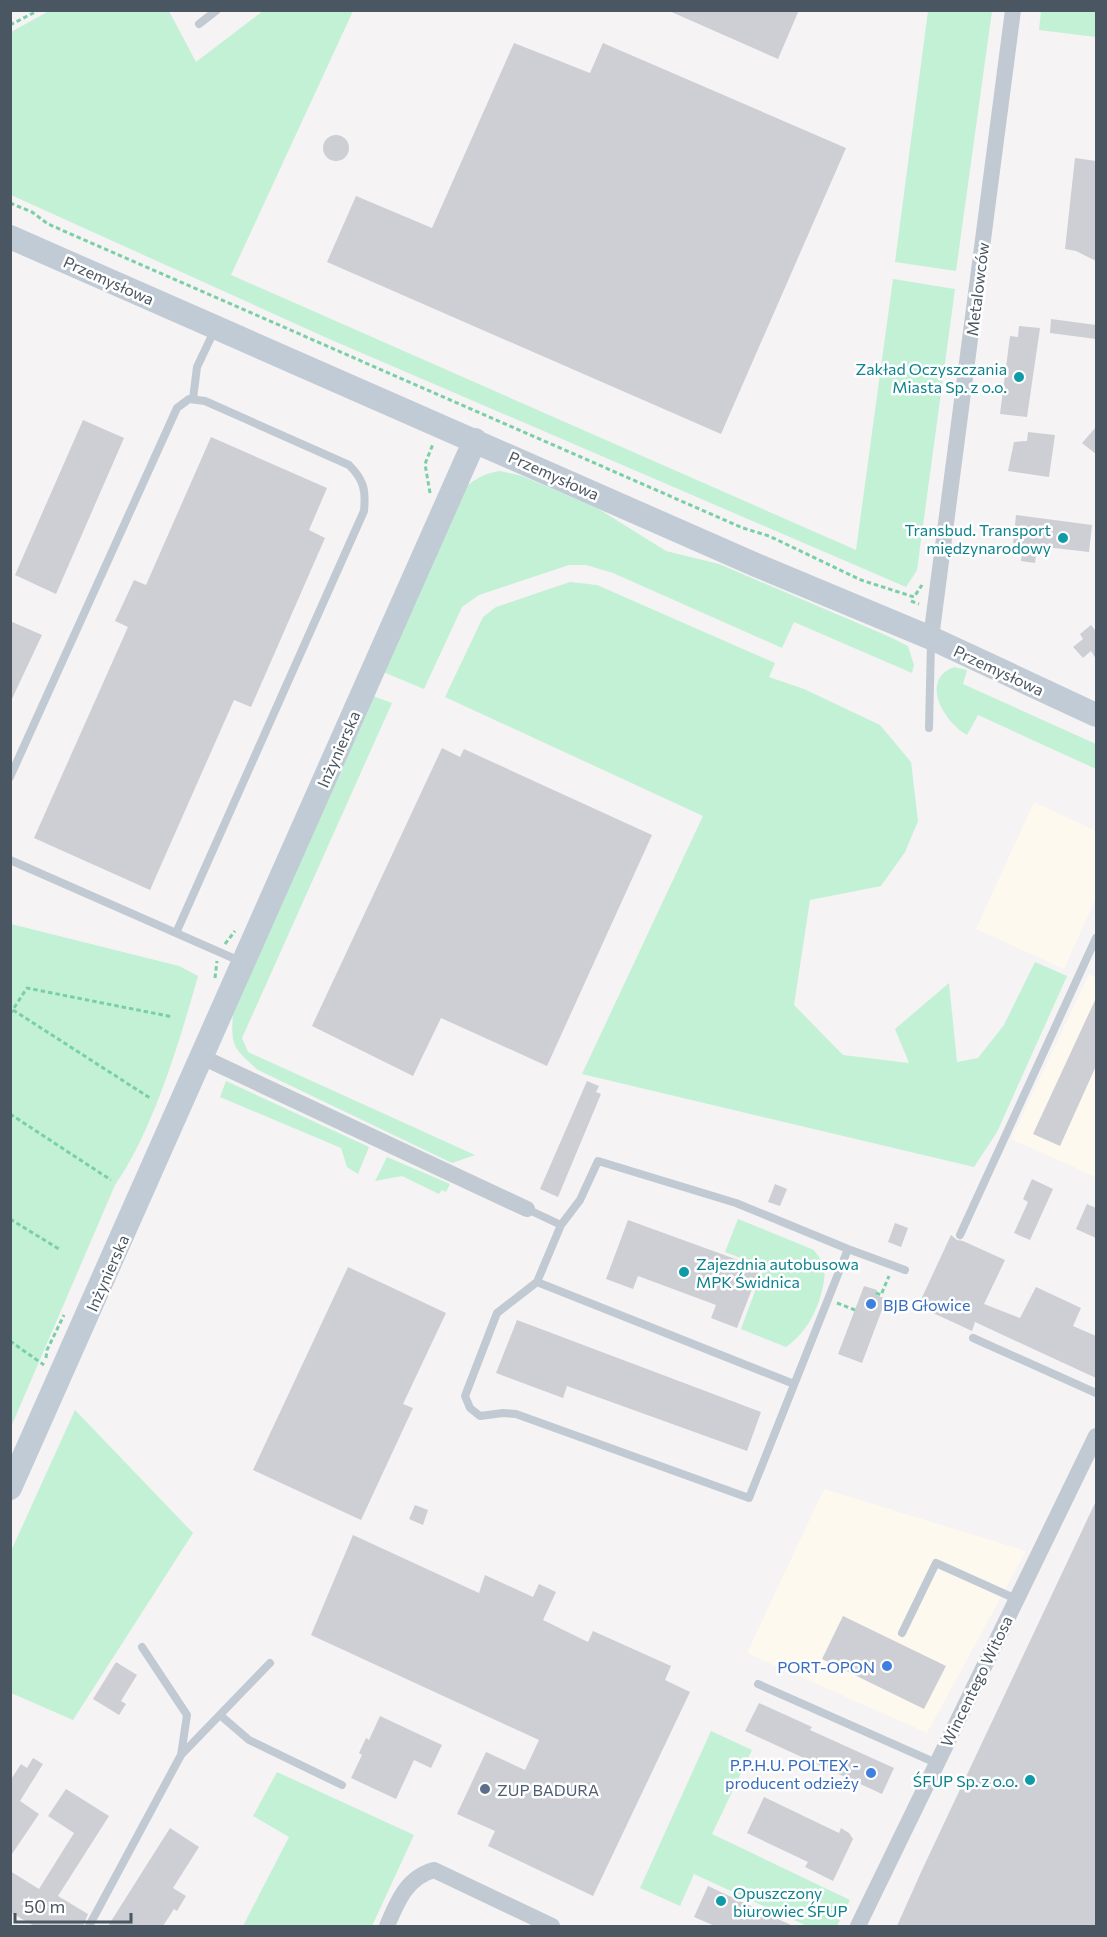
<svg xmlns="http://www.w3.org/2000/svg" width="1107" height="1937" viewBox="0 0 1107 1937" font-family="Commissioner,sans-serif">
	<rect width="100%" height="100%" fill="#f5f3f3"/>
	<!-- commercial -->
	<path fill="#fdf9ef" d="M 1034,802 L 1096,831 L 1096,898 L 1064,969 L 976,929 Z
		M 1089,974 L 1096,978 L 1096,1177 L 1011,1139 Z
		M 824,1489 L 1026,1551 L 927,1733 L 747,1653 Z"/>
	<!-- green -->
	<path fill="#c3f1d5" d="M 49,11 L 169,11 L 196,62 L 263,11 L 353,11 L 231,275 L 856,550 L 893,279 L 955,289 L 917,570 L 906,587 L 327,338 L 11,195 L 11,32 Z
		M 928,11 L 992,11 L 956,271 L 895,262 Z
		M 1041,11 L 1096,11 L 1096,37 L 1039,30 Z
		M 500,471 L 522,476 L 597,508 L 666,551 L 719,564 L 890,637 L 908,646 L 914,665 L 912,673 L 794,622 L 782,648 L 613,573 L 586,565 L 569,565 L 479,595 L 462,607 L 424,689 L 383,672 L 458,495 C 471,481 481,474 500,471 Z
		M 570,582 L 597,585 L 775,663 L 769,677 L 804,689 L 880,725 L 911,762 L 918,821 L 905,852 L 881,886 L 810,900 L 794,1005 L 843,1055 L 909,1063 L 895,1029 L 949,983 L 957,1062 L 978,1058 L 1004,1025 L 1035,962 L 1067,976 L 997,1132 L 974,1167 L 582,1074 L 703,816 L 445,697 L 483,617 L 496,607 Z
		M 954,667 L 967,670 L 963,684 L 1096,744 L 1096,769 L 978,715 L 967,735 C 944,722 919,680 954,667 Z
		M 373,696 L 392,703 L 242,1038 L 248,1052 L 475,1155 L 452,1163 L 258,1070 C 232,1047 231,1046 233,1012 Z
		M 11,924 L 179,966 L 198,976 C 180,1040 153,1131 115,1185 L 11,1427 Z
		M 226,1081 L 369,1147 L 358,1174 L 347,1167 L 341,1148 L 220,1097 Z
		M 387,1157 L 450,1184 L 446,1192 L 442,1190 L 439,1194 L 402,1176 L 375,1181 Z
		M 738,1219 L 814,1250 L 825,1266 C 825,1296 811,1330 786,1347 L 741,1329 L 764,1267 L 725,1252 Z
		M 75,1410 L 193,1533 L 73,1720 L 11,1693 L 11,1551 Z
		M 711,1731 L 752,1750 L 712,1834 L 850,1900 L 837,1926 L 807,1926 L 694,1874 L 680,1906 L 640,1888 Z
		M 277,1772 L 414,1835 L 372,1926 L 243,1926 L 289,1837 L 253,1816 Z"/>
	<!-- building -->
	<path fill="#cdcfd5" d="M 667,10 L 799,10 L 778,59 Z
		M 514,43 L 590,73 L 603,43 L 846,148 L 721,434 L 327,262 L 356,196 L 432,228 Z
		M323 148a13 13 0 1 1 26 0a13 13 0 1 1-26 0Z
		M 1075,158 L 1096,161 L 1096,261 L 1076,251 L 1065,249 Z
		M 1051,319 L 1096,325 L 1096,339 L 1050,333 Z
		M 1019,326 L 1040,328 L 1027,417 L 1000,414 L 1010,336 L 1018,337 Z
		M 83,420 L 124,438 L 56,594 L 15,575 Z
		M 1096,427 L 1096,454 L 1082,443 Z
		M 1028,432 L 1055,435 L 1049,477 L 1008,471 L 1014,442 L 1027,441 Z
		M 211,437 L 327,488 L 309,530 L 325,538 L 251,707 L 234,700 L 150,890 L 34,838 L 128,627 L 115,621 L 134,580 L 146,585 Z
		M 1016,515 L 1092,525 L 1089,552 L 1037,546 L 1035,563 L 1021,561 L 1023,544 L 1013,543 Z
		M 10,621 L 42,635 L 10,703 Z
		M 1091,625 L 1095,630 L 1096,628 L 1096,659 L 1091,651 L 1083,658 L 1073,647 L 1083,639 L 1080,634 Z
		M 442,748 L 460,757 L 464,749 L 652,835 L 547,1066 L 441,1018 L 413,1076 L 312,1026 Z
		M 1096,998 L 1096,1066 L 1060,1146 L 1033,1134 Z
		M 587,1081 L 599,1086 L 596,1092 L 601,1094 L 558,1197 L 540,1189 Z
		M 1032,1179 L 1053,1189 L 1030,1240 L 1014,1233 L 1028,1202 L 1023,1199 Z
		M 775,1184 L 787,1189 L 780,1206 L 768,1202 Z
		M 1087,1204 L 1096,1208 L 1096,1238 L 1076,1229 Z
		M 628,1220 L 760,1268 L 737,1328 L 711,1318 L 716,1305 L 638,1276 L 633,1289 L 606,1279 Z
		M 895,1223 L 908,1228 L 901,1247 L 888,1242 Z
		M 951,1235 L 957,1240 L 963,1241 L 1005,1260 L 984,1304 L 1020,1318 L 1036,1287 L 1081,1308 L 1073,1326 L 1096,1336 L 1096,1378 L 975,1322 L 972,1331 L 918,1306 Z
		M 348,1267 L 446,1313 L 403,1404 L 413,1408 L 361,1520 L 253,1470 Z
		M 864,1286 L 877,1290 L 876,1295 L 886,1299 L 862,1363 L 838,1354 Z
		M 517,1320 L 761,1412 L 747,1451 L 567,1386 L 563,1398 L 496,1373 Z
		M 1096,1501 L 1096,1926 L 897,1926 L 922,1870 Z
		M 415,1505 L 428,1510 L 423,1525 L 409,1519 Z
		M 353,1535 L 479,1593 L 485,1575 L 533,1597 L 539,1584 L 556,1592 L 543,1620 L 588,1642 L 593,1631 L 671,1666 L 665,1680 L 690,1692 L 593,1896 L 488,1846 L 495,1831 L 457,1814 L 486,1752 L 525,1770 L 539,1740 L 311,1635 Z
		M 843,1616 L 946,1666 L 924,1709 L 822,1659 Z
		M 116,1662 L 137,1675 L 121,1701 L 126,1704 L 119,1715 L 93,1699 Z
		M 759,1703 L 812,1727 L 810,1730 L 894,1768 L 882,1794 L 745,1731 Z
		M 380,1716 L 442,1745 L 431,1768 L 414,1760 L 396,1799 L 351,1778 L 362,1755 L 359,1753 L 366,1738 L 369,1740 Z
		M 33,1758 L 43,1764 L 20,1801 L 39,1814 L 10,1857 L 10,1781 L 21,1764 L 27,1768 Z
		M 66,1789 L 109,1816 L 58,1896 L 88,1914 L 83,1926 L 34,1926 L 10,1912 L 10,1871 L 39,1889 L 74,1833 L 48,1816 Z
		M 764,1797 L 839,1833 L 841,1828 L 849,1833 L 853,1839 L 833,1881 L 805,1867 L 808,1862 L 747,1833 Z
		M 170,1828 L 199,1847 L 173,1888 L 186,1896 L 177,1911 L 174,1909 L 163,1926 L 108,1926 Z
		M 708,1886 L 793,1926 L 715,1926 L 694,1917 Z"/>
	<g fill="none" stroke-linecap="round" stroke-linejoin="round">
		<!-- path -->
		<path stroke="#7ad0a6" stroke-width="3" stroke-dasharray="4.5 3" stroke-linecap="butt" d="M 10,25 L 39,10
			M 10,203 L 32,212 L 48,224 L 743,528 L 769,536 L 861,580 L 914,597 L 922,585
			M 430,493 L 425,464 L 433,444
			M 911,601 L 919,604
			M 225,944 L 235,931
			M 215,978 L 217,961
			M 13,1010 L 150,1098
			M 10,1014 L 27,988 L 173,1017
			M 10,1114 L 111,1180
			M 10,1219 L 59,1249
			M 876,1293 L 881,1295 L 889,1276
			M 837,1303 L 855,1310
			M 10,1341 L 44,1365
			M 46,1358 L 47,1350 L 64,1315"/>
		<!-- lane -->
		<path stroke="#c1cad2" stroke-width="8" d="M 199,24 L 217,10
			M 193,399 L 197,367 L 215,329
			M 929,728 L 931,642
			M 10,777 L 177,408 L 189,399 L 205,401 L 349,465 C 364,480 366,490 364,511 L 176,933
			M 10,860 L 242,962
			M 527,1209 L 561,1225 L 537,1282 L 794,1384
			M 960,1235 L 1096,938
			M 848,1249 L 905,1270
			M 537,1282 L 497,1313 L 465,1396 L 470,1408 L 480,1416 L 503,1413 L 516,1414 L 749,1498 L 848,1249 L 736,1203 L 598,1161 L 580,1200 L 561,1225
			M 973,1338 L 1096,1393
			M 902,1633 L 936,1563 L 1016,1599
			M 758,1684 L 936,1763
			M 220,1715 L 249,1740 L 342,1785
			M 181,1755 L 270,1663
			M 89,1926 L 181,1755 L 187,1715 L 142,1647"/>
		<!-- street -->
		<path stroke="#c1cad2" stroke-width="16" d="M 931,638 L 1013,10
			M 202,1057 L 527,1209
			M 387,1926 C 397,1902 407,1877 434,1870 L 552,1926
			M 858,1926 L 1096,1436"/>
		<!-- secondary -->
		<path stroke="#c1cbd6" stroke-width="24" d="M 10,237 L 756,565 L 931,638 L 1096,715
			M 10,1488 L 475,440"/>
	</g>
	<!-- markers -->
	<g fill="#0f9aa8" stroke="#fff" stroke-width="2">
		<circle cx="1019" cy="377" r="6"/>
		<circle cx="1063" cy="538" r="6"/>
		<circle cx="684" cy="1272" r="6"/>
		<circle cx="1030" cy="1780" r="6"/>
		<circle cx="721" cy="1901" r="6"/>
	</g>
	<g fill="#3f7fe0" stroke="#fff" stroke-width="2">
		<circle cx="871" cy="1304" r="6"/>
		<circle cx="887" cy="1666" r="6"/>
		<circle cx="871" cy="1773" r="6"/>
	</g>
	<circle fill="#5c6f8a" stroke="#fff" stroke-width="2" cx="485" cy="1789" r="6"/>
	<g text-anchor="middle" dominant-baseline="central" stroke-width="5" stroke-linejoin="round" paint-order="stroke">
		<!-- street labels -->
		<g font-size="16" fill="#4a5661" stroke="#fff">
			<text transform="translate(109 280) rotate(24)">Przemysłowa</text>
			<text transform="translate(977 289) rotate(-83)">Metalowców</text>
			<text transform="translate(554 475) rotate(24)">Przemysłowa</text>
			<text transform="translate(999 670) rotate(25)">Przemysłowa</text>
			<text transform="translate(338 749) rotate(-66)">Inżynierska</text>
			<text transform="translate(107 1273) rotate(-66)">Inżynierska</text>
			<text transform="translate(976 1681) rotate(-64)">Wincentego Witosa</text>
		</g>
		<!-- culture labels -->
		<g font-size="16" fill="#0d838f" stroke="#fff" text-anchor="end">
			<text x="1007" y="368">Zakład Oczyszczania<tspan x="1007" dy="18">Miasta Sp. z o.o.</tspan></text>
			<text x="1051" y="529">Transbud. Transport<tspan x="1051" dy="18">międzynarodowy</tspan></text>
			<text x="696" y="1263" text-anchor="start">Zajezdnia autobusowa<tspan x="696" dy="18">MPK Świdnica</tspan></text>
			<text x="1018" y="1780">ŚFUP Sp. z o.o.</text>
			<text x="733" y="1892" text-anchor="start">Opuszczony<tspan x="733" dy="18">biurowiec ŚFUP</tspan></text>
		</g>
		<!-- shop labels -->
		<g font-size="16" fill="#366cbe" stroke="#fff" text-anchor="end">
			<text x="883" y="1304" text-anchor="start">BJB Głowice</text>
			<text x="875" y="1666">PORT-OPON</text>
			<text x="859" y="1764">P.P.H.U. POLTEX -<tspan x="859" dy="18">producent odzieży</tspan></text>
		</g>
		<!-- service labels -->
		<g font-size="16" fill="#4e5e75" stroke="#fff" text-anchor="start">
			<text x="497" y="1789">ZUP BADURA</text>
		</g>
	</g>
	<!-- border -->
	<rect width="1107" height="1937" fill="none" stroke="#4a5661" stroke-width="24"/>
	<!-- scale -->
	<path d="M15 1913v9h116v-9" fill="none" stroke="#4a5661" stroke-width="3"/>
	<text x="24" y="1913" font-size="18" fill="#4a5661" stroke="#ffffff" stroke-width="4.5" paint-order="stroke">50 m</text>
</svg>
